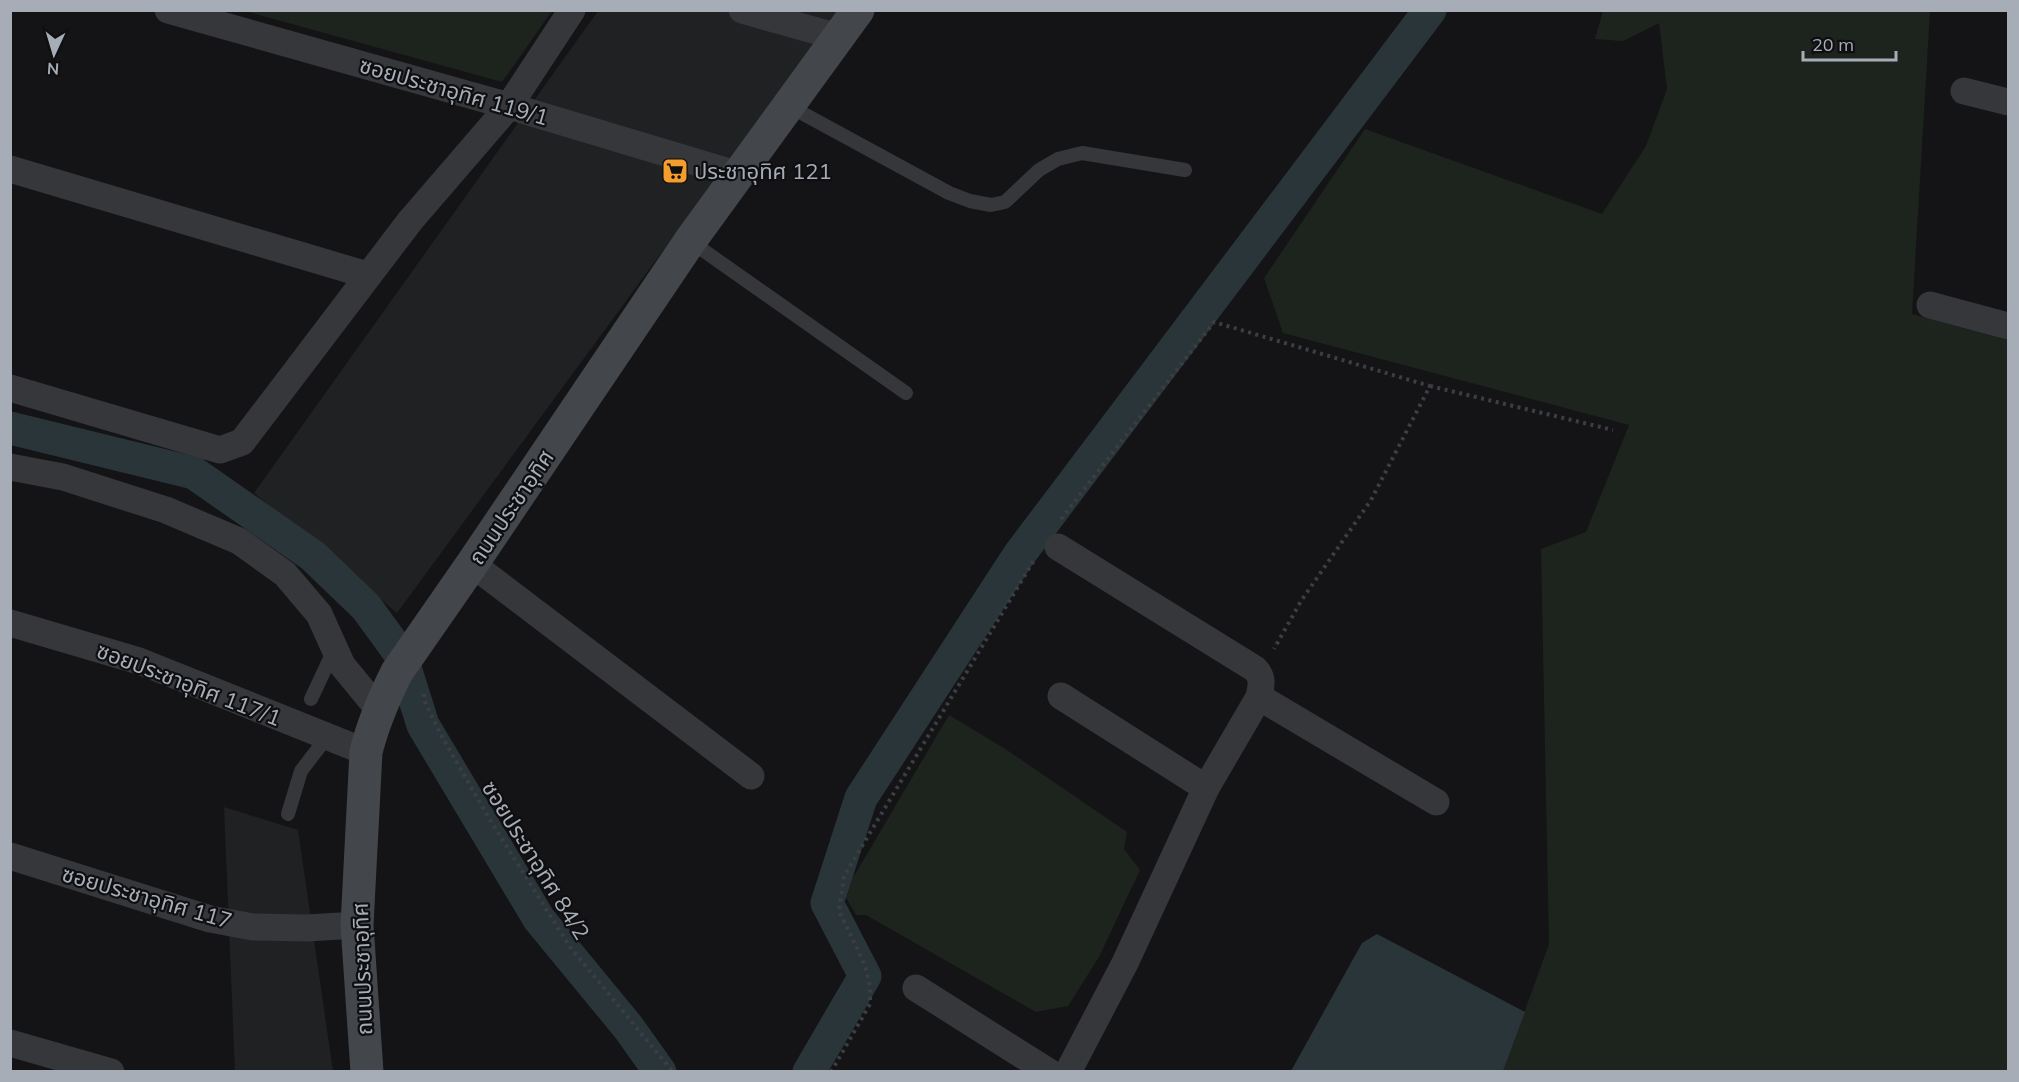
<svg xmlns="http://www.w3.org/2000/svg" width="2019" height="1082" viewBox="0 0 2019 1082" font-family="Mulish,'Noto Sans Thai',sans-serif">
	<rect width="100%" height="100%" fill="#141416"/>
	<!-- built -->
	<path fill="#202123" d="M 598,11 L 839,11 L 397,613 L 254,493 Z
		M 224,807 L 298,830 L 333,1071 L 235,1071 Z"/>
	<!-- green -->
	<path fill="#1c241d" d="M 245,11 L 552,11 L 502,82 Z
		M 1603,11 L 1930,11 L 1912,314 L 2008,340 L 2008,1071 L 1503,1071 L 1549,944 L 1541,549 L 1586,532 L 1629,425 L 1283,333 L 1264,278 L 1365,129 L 1602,214 L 1646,146 L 1667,89 L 1659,23 L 1623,41 L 1595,39 Z
		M 949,715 L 1007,750 L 1127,832 L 1124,849 L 1140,870 L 1099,957 L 1068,1006 L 1036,1012 L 866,915 L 856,915 L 842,891 L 857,871 Z"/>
	<!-- water -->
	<path fill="#2a353a" d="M 1377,934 L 1525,1012 L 1503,1071 L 1291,1071 L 1362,943 Z"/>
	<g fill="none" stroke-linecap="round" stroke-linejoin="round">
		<!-- canal -->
		<path stroke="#2a353a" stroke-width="33" d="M 10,428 L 194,473 L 313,556 L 366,607 L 401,655 L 423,725 L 539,919 L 628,1027 L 660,1072
			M 809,1072 L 865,976 L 827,903 L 861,798 L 1019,555 L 1430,10"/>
		<!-- path -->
		<path stroke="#3b3e42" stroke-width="4" stroke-dasharray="3 4.5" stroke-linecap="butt" d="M 1430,386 L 1613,430
			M 1061,519 L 1214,322 L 1430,386 L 1371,500 L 1301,601 L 1274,649
			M 424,694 L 424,700 L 441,735 L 490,820 L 570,947 L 673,1072
			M 831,1072 L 870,1004 L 870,986 L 865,965 L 839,911 L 844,876 L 1034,560"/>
		<!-- service -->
		<path stroke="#35373b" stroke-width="14" d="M 789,106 L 949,193 L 970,201 L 991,205 L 1005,202 L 1039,170 L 1058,159 L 1082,153 L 1185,170
			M 690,241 L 906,393
			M 311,699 L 334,650
			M 288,814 L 301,771 L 327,737"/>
		<!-- minor -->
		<path stroke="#35373b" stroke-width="27" d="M 168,10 L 509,106 L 739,175
			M 742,10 L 838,37
			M 1964,91 L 2008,102
			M 10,169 L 367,275
			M 1930,305 L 2008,326
			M 10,388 L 220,450 L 242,442 L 410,221 L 509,106 L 572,10
			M 10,467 L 63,477 L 166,510 L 239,541 L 285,574 L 319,614 L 342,665 L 379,710
			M 1058,547 L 1255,669 C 1264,678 1261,686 1259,697 L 1206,788 L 1125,963 L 1068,1072
			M 472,564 L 751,776
			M 10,623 L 139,661 L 366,752
			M 1061,696 L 1206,788
			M 1259,697 L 1436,802
			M 10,856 L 210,919 L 253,927 L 307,928 L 357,925
			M 916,988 L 1049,1072
			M 10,1043 L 111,1072"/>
		<!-- secondary -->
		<path stroke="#43464b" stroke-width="33" d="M 367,1072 L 357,925 L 366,752 C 373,723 384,698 397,672 L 472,564 L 690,241 L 858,10"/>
	</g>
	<!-- icons -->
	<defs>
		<g id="supermarket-square" transform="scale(1.35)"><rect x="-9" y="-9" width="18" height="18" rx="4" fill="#f59e2d" stroke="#0f0f11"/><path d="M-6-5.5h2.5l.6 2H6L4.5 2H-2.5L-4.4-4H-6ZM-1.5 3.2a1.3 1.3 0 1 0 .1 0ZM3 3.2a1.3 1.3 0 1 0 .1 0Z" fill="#111"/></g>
	</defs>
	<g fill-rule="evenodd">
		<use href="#supermarket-square" x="675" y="171"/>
	</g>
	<g text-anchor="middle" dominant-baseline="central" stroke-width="4.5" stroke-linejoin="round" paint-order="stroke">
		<!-- street labels -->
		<g font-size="22" fill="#a6adb7" stroke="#0f0f11">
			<text transform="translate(454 91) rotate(16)">ซอยประชาอุทิศ 119/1</text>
			<text transform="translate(511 507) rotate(-56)">ถนนประชาอุทิศ</text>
			<text transform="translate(189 684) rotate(21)">ซอยประชาอุทิศ 117/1</text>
			<text transform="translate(536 860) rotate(58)">ซอยประชาอุทิศ 84/2</text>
			<text transform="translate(147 897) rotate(16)">ซอยประชาอุทิศ 117</text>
			<text transform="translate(362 969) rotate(-92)">ถนนประชาอุทิศ</text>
		</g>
		<!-- poi labels -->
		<g font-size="22" fill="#a6adb7" stroke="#0f0f11" text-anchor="start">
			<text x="694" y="171">ประชาอุทิศ 121</text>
		</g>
	</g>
	<!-- border -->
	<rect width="2019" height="1082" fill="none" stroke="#a6adb7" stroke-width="24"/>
	<!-- north arrow -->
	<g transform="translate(54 54) rotate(184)" stroke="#0f0f11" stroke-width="4.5" paint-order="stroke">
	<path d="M0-4.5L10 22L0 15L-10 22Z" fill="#a6adb7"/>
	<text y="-9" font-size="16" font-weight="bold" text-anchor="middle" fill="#a6adb7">N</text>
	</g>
	<!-- scale -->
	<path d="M1803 51v9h93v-9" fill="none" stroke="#a6adb7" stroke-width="3"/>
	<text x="1812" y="51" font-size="18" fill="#a6adb7" stroke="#0f0f11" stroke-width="4.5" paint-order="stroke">20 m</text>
</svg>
